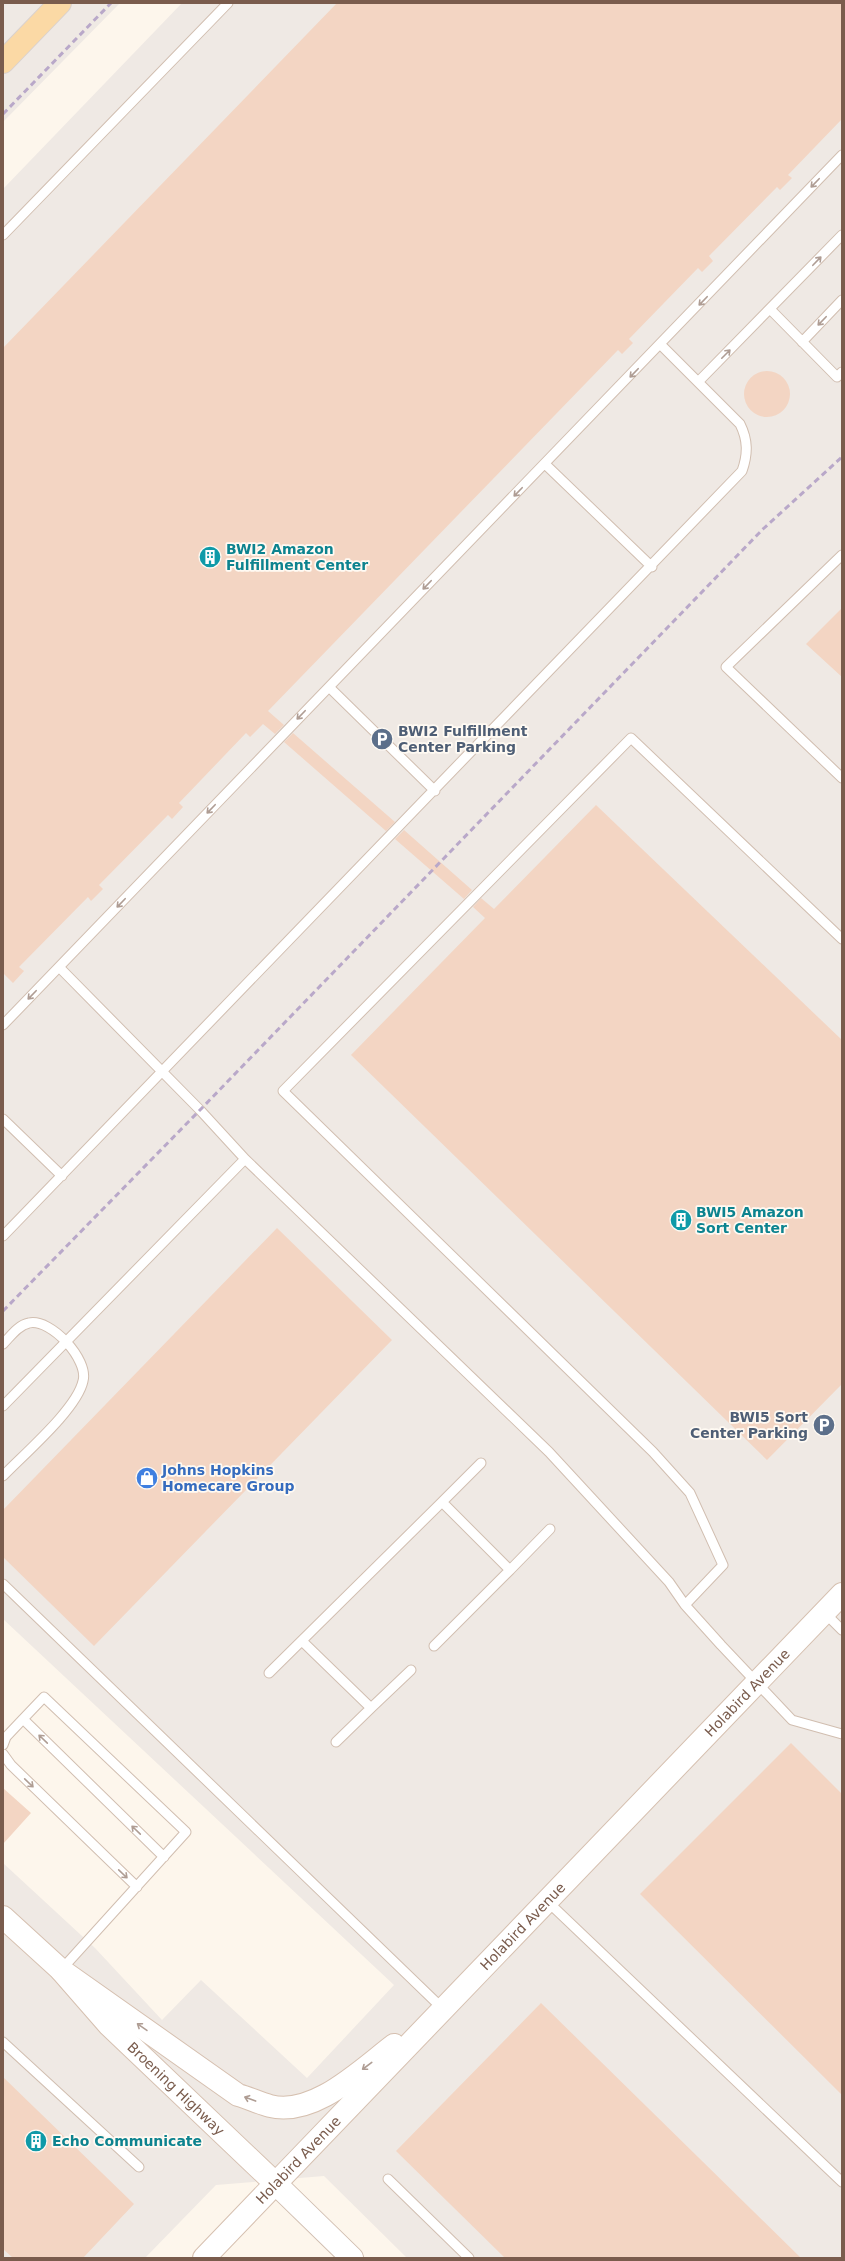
<svg xmlns="http://www.w3.org/2000/svg" width="845" height="2261" viewBox="0 0 845 2261" font-family="'DejaVu Sans',sans-serif">
	<rect width="100%" height="100%" fill="#fdf6ec"/>
	<!-- industrial -->
	<path fill="#efe9e4" d="M 3,3 L 120,3 L 3,122 Z
		M 182,3 L 842,3 L 842,2258 L 407,2258 L 324,2176 L 216,2185 L 145,2258 L 3,2258 L 3,1863 L 95,1948 L 162,2020 L 201,1980 L 307,2078 L 394,1985 L 3,1619 L 3,189 Z"/>
	<!-- building -->
	<path fill="#f3d5c3" d="M 337,3 L 842,3 L 842,119 L 788,175 L 792,178 L 780,190 L 777,187 L 709,256 L 713,261 L 702,272 L 698,268 L 629,339 L 633,343 L 622,354 L 618,350 L 268,711 L 284,725 L 275,734 L 263,724 L 250,737 L 246,733 L 179,803 L 183,807 L 172,819 L 168,815 L 99,885 L 103,889 L 91,901 L 88,897 L 19,967 L 24,971 L 13,983 L 3,973 L 3,348 Z
		M744 394a23 23 0 1 1 46 0a23 23 0 1 1-46 0Z
		M 842,608 L 842,677 L 806,644 Z
		M 293,733 L 395,822 L 386,831 L 284,742 Z
		M 596,805 L 842,1040 L 842,1384 L 767,1460 L 351,1055 L 485,918 L 473,907 L 481,898 L 494,909 Z
		M 404,830 L 472,890 L 464,899 L 395,839 Z
		M 277,1228 L 392,1340 L 94,1646 L 3,1557 L 3,1510 Z
		M 791,1743 L 842,1794 L 842,2095 L 640,1894 Z
		M 3,1788 L 31,1813 L 3,1844 Z
		M 541,2003 L 801,2258 L 505,2258 L 396,2151 Z
		M 3,2077 L 134,2204 L 83,2258 L 13,2258 L 3,2249 Z"/>
	<g fill="none" stroke-linecap="round" stroke-linejoin="round">
		<!-- service casing -->
		<g stroke="#d1beb0" stroke-width="11">
			<path id="service" d="M 3,235 L 228,3
				M 770,309 L 837,377 L 842,372
				M 802,342 L 842,300
				M 699,381 L 842,235
				M 545,464 L 652,567
				M 842,555 L 726,667 L 842,778
				M 329,687 L 435,791
				M 59,967 L 200,1110 L 245,1159 L 549,1452 L 669,1582 L 685,1605 L 721,1645 L 792,1720 L 842,1734
				M 3,1025 L 842,155
				M 3,1119 L 62,1176
				M 3,1236 L 742,471 C 748,454 748,440 740,424 L 661,345
				M 3,1344 C 10,1337 18,1325 29,1323 C 51,1318 89,1360 83,1381 C 77,1409 24,1454 3,1476
				M 3,1406 L 245,1159
				M 442,1502 L 481,1463
				M 510,1570 L 550,1529
				M 3,1584 L 443,2009
				M 685,1605 L 723,1565 L 690,1493 L 653,1452 L 283,1091 L 631,738 L 842,939
				M 824,1612 L 842,1630
				M 302,1641 L 371,1708 L 411,1670
				M 269,1673 L 442,1502 L 510,1570 L 434,1646
				M 23,1719 L 44,1697 L 186,1832 L 61,1970
				M 336,1742 L 371,1708
				M 3,1745 L 6,1737 L 23,1719 L 164,1857
				M 3,1754 L 11,1765 L 137,1887
				M 547,1901 L 842,2182
				M 3,2042 L 139,2167
				M 388,2179 L 469,2258"/>
		</g>
		<!-- tertiary casing -->
		<g stroke="#d1beb0" stroke-width="24">
			<path id="tertiary" d="M 276,2184 L 352,2258"/>
		</g>
		<!-- secondary casing -->
		<g stroke="#d6c0b0" stroke-width="24">
			<g id="secondary">
				<path id="s1" d="M 3,1917 L 61,1970 L 109,2025 L 276,2184"/>
				<path d="M 61,1970 L 238,2095 C 249,2098 259,2103 270,2106 C 314,2117 361,2070 394,2045"/>
				<path id="s2" d="M 204,2258 L 842,1594"/>
			</g>
		</g>
		<!-- primary casing -->
		<g stroke="#dad1cd" stroke-width="24">
			<path id="primary" d="M 3,62 L 60,3"/>
		</g>
		<!-- service -->
		<use href="#service" stroke="#fff" stroke-width="9"/>
		<!-- tertiary -->
		<use href="#tertiary" stroke="#fff" stroke-width="22"/>
		<!-- secondary -->
		<use href="#secondary" stroke="#fff" stroke-width="22"/>
		<!-- primary -->
		<use href="#primary" stroke="#fbd9a5" stroke-width="22"/>
		<!-- rail -->
		<path stroke="#b9a8c9" stroke-width="3" stroke-dasharray="6 4" stroke-linecap="butt" d="M 3,114 L 111,3
			M 3,1311 L 200,1110 L 763,529 L 842,457"/>
	</g>
	<!-- one-way arrows -->
	<defs><path id="oneway-shaft" d="M-6 0H5M1.5-3L5.5 0L1.5 3" fill="none" stroke-width="1.6" stroke-linecap="round" stroke-linejoin="round"/></defs>
	<g stroke="#af9d94">
		<use href="#oneway-shaft" transform="translate(815 183) rotate(134)"/>
		<use href="#oneway-shaft" transform="translate(817 261) rotate(-46)"/>
		<use href="#oneway-shaft" transform="translate(703 301) rotate(134)"/>
		<use href="#oneway-shaft" transform="translate(822 321) rotate(134)"/>
		<use href="#oneway-shaft" transform="translate(726 354) rotate(-45)"/>
		<use href="#oneway-shaft" transform="translate(634 373) rotate(134)"/>
		<use href="#oneway-shaft" transform="translate(518 492) rotate(134)"/>
		<use href="#oneway-shaft" transform="translate(427 585) rotate(134)"/>
		<use href="#oneway-shaft" transform="translate(301 715) rotate(134)"/>
		<use href="#oneway-shaft" transform="translate(211 809) rotate(134)"/>
		<use href="#oneway-shaft" transform="translate(121 903) rotate(134)"/>
		<use href="#oneway-shaft" transform="translate(32 995) rotate(134)"/>
		<use href="#oneway-shaft" transform="translate(43 1739) rotate(-136)"/>
		<use href="#oneway-shaft" transform="translate(29 1783) rotate(44)"/>
		<use href="#oneway-shaft" transform="translate(136 1830) rotate(-136)"/>
		<use href="#oneway-shaft" transform="translate(123 1874) rotate(44)"/>
		<use href="#oneway-shaft" transform="translate(142 2027) rotate(-145)"/>
		<use href="#oneway-shaft" transform="translate(367 2066) rotate(143)"/>
		<use href="#oneway-shaft" transform="translate(250 2099) rotate(-160)"/>
	</g>
	<!-- icons -->
	<defs>
		<g id="building-disc" transform="scale(1.15)"><circle r="9.5" fill="#0f9aa8" stroke="#fffaf3"/><path d="M-4-6H4V6H1V3H-1V6H-4ZM-2.5-4.3h1.7v1.8h-1.7ZM.8-4.3h1.7v1.8H.8ZM-2.5-1h1.7V.8h-1.7ZM.8-1h1.7V.8H.8Z" fill="#fff"/></g>
		<g id="parking-disc" transform="scale(1.15)"><circle r="9.5" fill="#5c6f8a" stroke="#fffaf3"/><path d="M-3.5-5.5H1a3.5 3.5 0 0 1 0 7H-1V5.5H-3.5ZM-1-3.4V-.6H.8a1.4 1.4 0 0 0 0-2.8Z" fill="#fff"/></g>
		<g id="shop-disc" transform="scale(1.15)"><circle r="9.5" fill="#3f7fe0" stroke="#fffaf3"/><path d="M-5-2.5h2.3a2.7 3.5 0 0 1 5.4 0H5L5.5 6h-11ZM-1.5-2.5h3a1.5 2.3 0 0 0-3 0Z" fill="#fff"/></g>
	</defs>
	<g fill-rule="evenodd">
		<use href="#building-disc" x="210" y="557"/>
		<use href="#parking-disc" x="382" y="739"/>
		<use href="#building-disc" x="681" y="1220"/>
		<use href="#parking-disc" x="824" y="1425"/>
		<use href="#shop-disc" x="147" y="1478"/>
		<use href="#building-disc" x="36" y="2141"/>
	</g>
	<g text-anchor="middle" dominant-baseline="central" stroke-width="3.5" stroke-linejoin="round" paint-order="stroke">
		<!-- culture labels -->
		<g font-size="14" font-weight="bold" fill="#0d838f" stroke="#fffaf3" text-anchor="start">
			<text x="226" y="549">BWI2 Amazon<tspan x="226" dy="16">Fulfillment Center</tspan></text>
			<text x="696" y="1212">BWI5 Amazon<tspan x="696" dy="16">Sort Center</tspan></text>
			<text x="52" y="2141">Echo Communicate</text>
		</g>
		<!-- service labels -->
		<g font-size="14" font-weight="bold" fill="#4e5e75" stroke="#fffaf3" text-anchor="start">
			<text x="398" y="731">BWI2 Fulfillment<tspan x="398" dy="16">Center Parking</tspan></text>
			<text x="808" y="1417" text-anchor="end">BWI5 Sort<tspan x="808" dy="16">Center Parking</tspan></text>
		</g>
		<!-- shop labels -->
		<g font-size="14" font-weight="bold" fill="#366cbe" stroke="#fffaf3" text-anchor="start">
			<text x="162" y="1470">Johns Hopkins<tspan x="162" dy="16">Homecare Group</tspan></text>
		</g>
		<!-- street labels -->
		<g font-size="14" fill="#7a5c4d" stroke="#fffaf3">
			<text stroke="none"><textPath href="#s2" startOffset="784">Holabird Avenue</textPath></text>
			<text stroke="none"><textPath href="#s2" startOffset="460">Holabird Avenue</textPath></text>
			<text stroke="none"><textPath href="#s1" startOffset="244">Broening Highway</textPath></text>
			<text stroke="none"><textPath href="#s2" startOffset="136">Holabird Avenue</textPath></text>
		</g>
	</g>
	<!-- border -->
	<rect width="845" height="2261" fill="none" stroke="#7a5c4d" stroke-width="8"/>
</svg>
